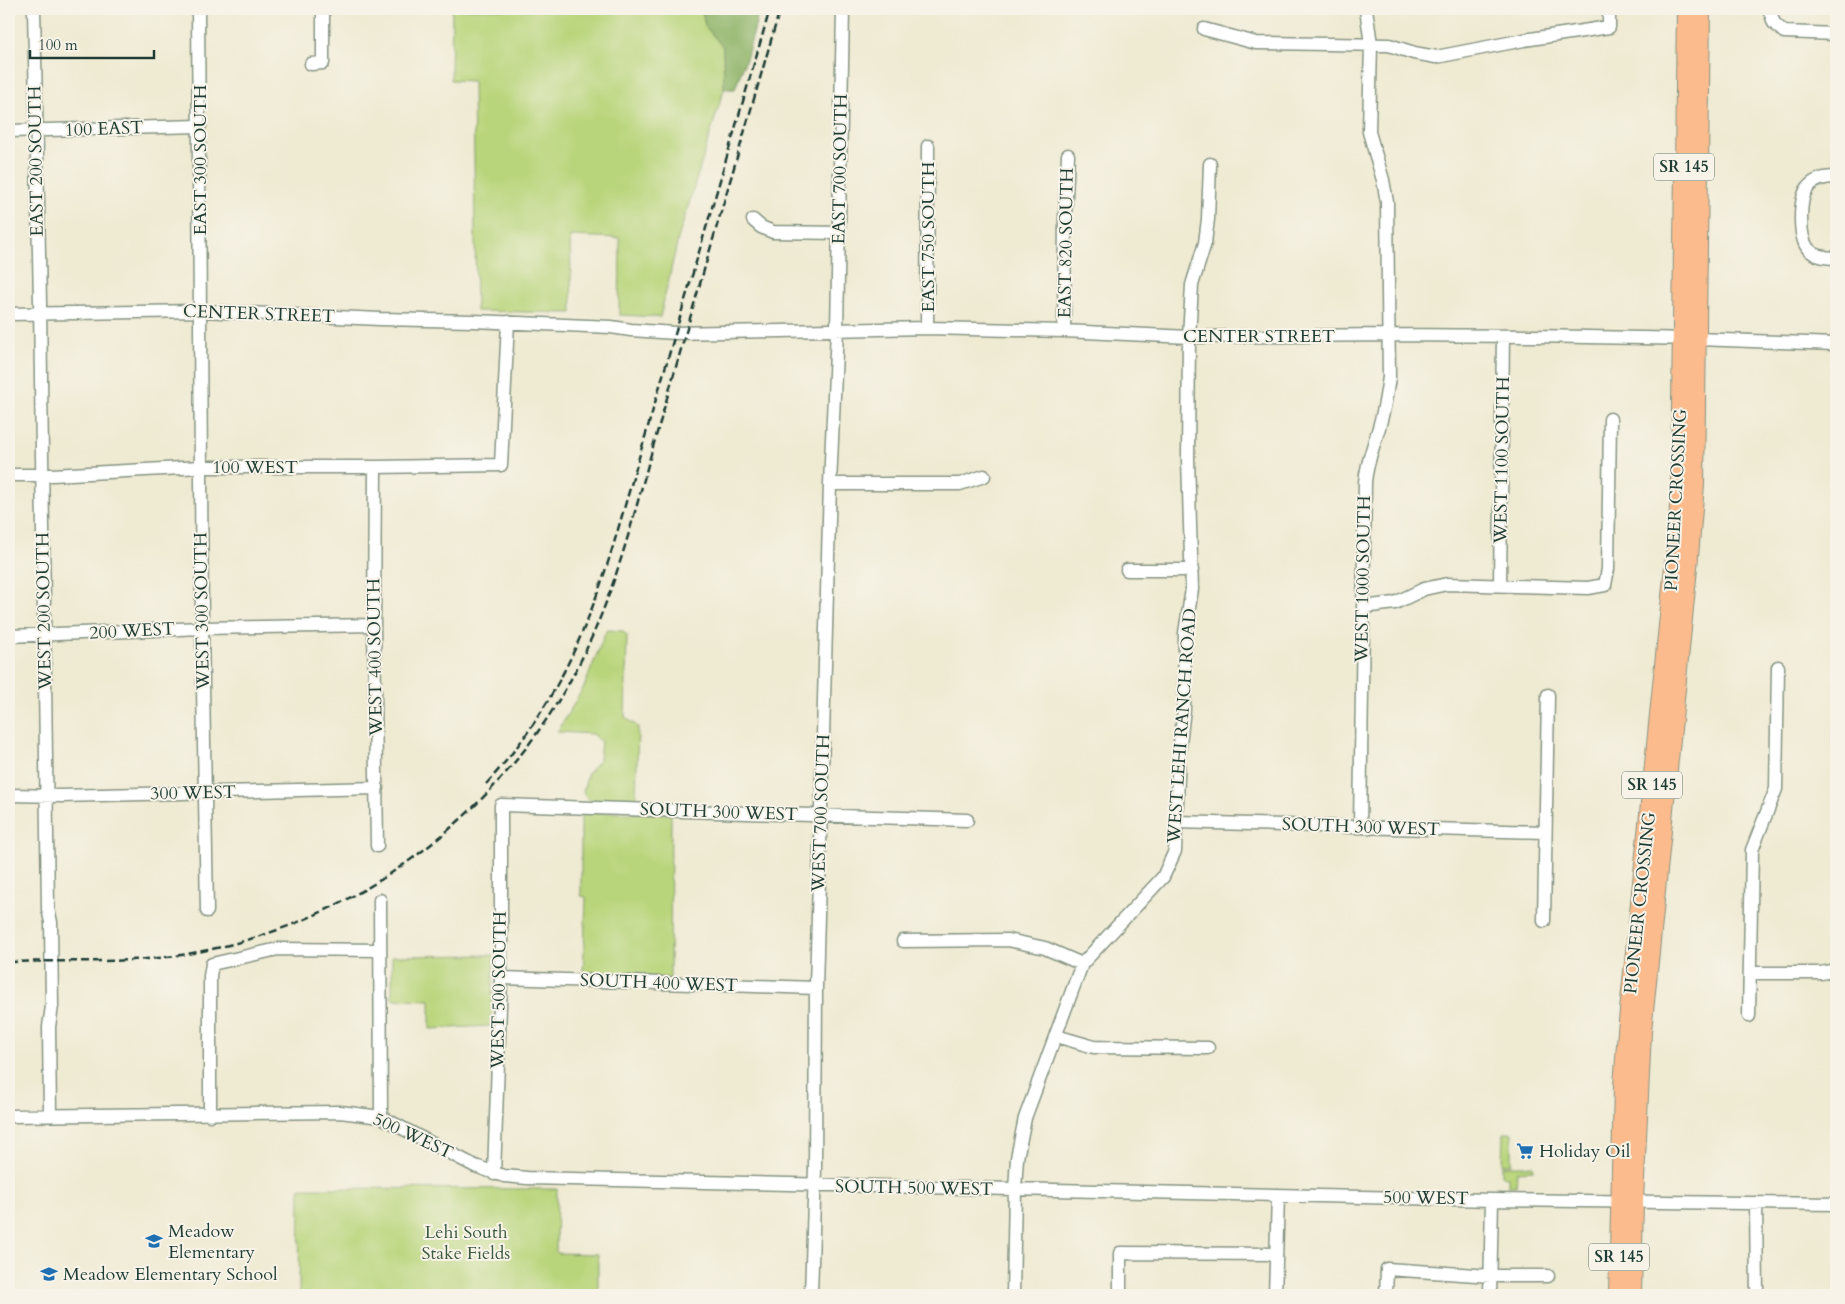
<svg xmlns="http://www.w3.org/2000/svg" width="1845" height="1304" viewBox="0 0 1845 1304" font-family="Cardo,serif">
	<rect width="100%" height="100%" fill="#f7f3e8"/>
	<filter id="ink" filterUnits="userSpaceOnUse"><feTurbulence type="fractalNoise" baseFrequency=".02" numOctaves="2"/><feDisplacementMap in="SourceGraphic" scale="10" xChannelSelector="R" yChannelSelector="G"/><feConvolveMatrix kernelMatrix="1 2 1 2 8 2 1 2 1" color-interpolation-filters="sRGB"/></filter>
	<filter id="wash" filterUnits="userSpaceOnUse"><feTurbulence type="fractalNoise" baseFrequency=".0096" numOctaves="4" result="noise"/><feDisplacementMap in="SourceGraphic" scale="20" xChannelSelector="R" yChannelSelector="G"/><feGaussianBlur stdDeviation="1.12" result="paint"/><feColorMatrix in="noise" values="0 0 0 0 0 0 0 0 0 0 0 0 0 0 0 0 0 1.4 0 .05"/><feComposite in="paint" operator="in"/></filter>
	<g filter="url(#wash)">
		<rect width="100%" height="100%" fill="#efead2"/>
		<!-- green -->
		<path fill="#b9d57c" stroke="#6c8958" d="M 452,9 L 702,9 L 705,26 L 723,47 L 724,89 L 678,239 L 660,317 L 619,315 L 620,238 L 570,236 L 572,313 L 476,311 L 473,81 L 451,80 Z
			M 608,630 L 623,631 L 627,635 L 625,717 L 638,727 L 636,802 L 592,801 L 586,797 L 583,792 L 588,773 L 599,760 L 601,741 L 597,739 L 595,735 L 593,734 L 557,732 L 584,687 L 606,631 Z
			M 581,812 L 671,814 L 670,980 L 583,976 L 586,897 L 581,896 Z
			M 494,955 L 491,1026 L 430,1029 L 430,1000 L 392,999 L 392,956 Z
			M 1503,1133 L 1512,1133 L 1512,1164 L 1502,1164 Z
			M 1502,1166 L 1533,1166 L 1533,1170 L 1517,1171 L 1516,1186 L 1508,1186 L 1508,1177 L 1502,1176 Z
			M 300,1188 L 557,1189 L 556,1253 L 598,1254 L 598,1295 L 299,1295 Z"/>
		<!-- forest -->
		<path fill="#92b66c" stroke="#587a50" d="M 702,9 L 760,9 L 747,56 L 735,89 L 724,89 L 723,47 L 705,26 Z"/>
	</g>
	<g filter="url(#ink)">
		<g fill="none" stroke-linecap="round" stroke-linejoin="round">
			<!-- minor casing -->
			<g stroke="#879483" stroke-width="15">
				<path id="minor" d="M 34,9 L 40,303 L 48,909 L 51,922 L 52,1006 L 49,1027 L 50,1115
					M 198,9 L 202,628 L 207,911
					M 1769,9 L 1774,23 L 1784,32 L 1836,34
					M 1204,29 L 1256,43 L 1389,45 L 1414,53 L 1436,57 L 1524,40 L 1609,27 L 1609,9
					M 311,64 L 323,63 L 323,9
					M 9,131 L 200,126
					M 1836,177 C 1807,177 1801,192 1801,218 C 1801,245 1807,258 1836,258
					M 753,220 L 761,227 L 773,232 L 839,233
					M 9,314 L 201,311 L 380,319 L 473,321 L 611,327 L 631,330 L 675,333 L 927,328 L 1064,331 L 1189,337 L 1388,335 L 1532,336 L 1697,339 L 1836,344
					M 927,328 L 928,146
					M 1064,331 L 1065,217 L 1068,155
					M 375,467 L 374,625 L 377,846
					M 9,475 L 52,475 L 201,467 L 375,467 L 501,465 L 508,322
					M 830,484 L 960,484 L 984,476
					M 1127,570 L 1192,570
					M 1500,585 L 1503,336
					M 1363,607 L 1395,603 L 1424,589 L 1447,584 L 1588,588 L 1605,585 L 1608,569 L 1610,419
					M 9,636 L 202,628 L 374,625
					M 9,795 L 61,796 L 377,788
					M 1176,822 L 1545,832
					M 1360,827 L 1365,482 C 1367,459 1376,441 1381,420 C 1385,406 1387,391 1389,377 L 1387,202 L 1383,180 L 1369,132 L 1371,44 L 1366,9
					M 380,900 L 381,1117
					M 1544,921 L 1548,695
					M 903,941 L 1008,940 L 1045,948 L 1082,964
					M 1751,973 L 1821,973 L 1836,970
					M 501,978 L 816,988
					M 1749,1016 L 1752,850 L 1776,789 L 1778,667
					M 1056,1036 L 1094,1047 L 1208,1048
					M 210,1115 L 210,976 L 212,964 L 278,949 L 380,950
					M 9,1116 L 340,1112 L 381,1117 L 475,1166 L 504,1176 L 527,1178 L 1492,1200 L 1836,1204
					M 494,1174 L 501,978 L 501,805 L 967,820
					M 1756,1203 L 1757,1295
					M 811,1295 L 815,1169 L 816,988 L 830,484 L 837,330 L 843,9
					M 1013,1295 L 1015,1190 L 1017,1158 L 1025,1118 L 1082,964 L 1163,877 L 1175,851 L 1179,752 L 1184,709 L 1185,633 L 1192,589 L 1188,459 L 1189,337 L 1192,285 L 1205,243 L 1208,219 L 1210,164
					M 1120,1295 L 1120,1253 L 1276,1254
					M 1275,1295 L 1278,1195
					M 1386,1295 L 1387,1269 L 1491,1276 L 1548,1276
					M 1490,1295 L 1492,1200"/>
			</g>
			<!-- highway casing -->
			<g stroke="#879483" stroke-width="20">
				<path id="highway" d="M 1618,1295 L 1623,1086 L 1627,1031 L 1678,527 L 1680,484 L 1686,9
					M 1632,1295 L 1634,1201 L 1642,1032 L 1688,568 L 1695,485 L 1701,9"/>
			</g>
			<!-- minor -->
			<use href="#minor" stroke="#fff" stroke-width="12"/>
			<!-- highway -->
			<use href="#highway" stroke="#fbbb8d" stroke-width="18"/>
			<!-- rail -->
			<path stroke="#1f3d34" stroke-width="2.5" stroke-dasharray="8 4" stroke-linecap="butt" d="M 486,784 C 552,712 586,635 614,543 L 770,9
				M 9,962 C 66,960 124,964 181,955 C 355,927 507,813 584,654 C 620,580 638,497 661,419 C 700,282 741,145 780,9"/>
		</g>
	</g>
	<!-- icons -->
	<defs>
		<g id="supermarket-bare" transform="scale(1.35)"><path d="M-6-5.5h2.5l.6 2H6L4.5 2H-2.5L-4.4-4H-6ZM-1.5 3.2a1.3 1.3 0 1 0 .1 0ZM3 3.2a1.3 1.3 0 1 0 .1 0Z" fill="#1f6fb2" stroke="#f7f3e8" stroke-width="2.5" paint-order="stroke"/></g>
		<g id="school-bare" transform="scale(1.35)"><path d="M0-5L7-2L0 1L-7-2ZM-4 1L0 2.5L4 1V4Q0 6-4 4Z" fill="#1f6fb2" stroke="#f7f3e8" stroke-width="2.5" paint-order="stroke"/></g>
	</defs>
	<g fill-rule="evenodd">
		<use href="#supermarket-bare" x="1525" y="1151"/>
		<use href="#school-bare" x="154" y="1241"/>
		<use href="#school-bare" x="49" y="1274"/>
	</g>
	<g text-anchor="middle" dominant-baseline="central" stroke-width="4" stroke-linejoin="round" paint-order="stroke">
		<!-- shield labels -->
		<g fill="#f7f3e8" stroke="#60746a" stroke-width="1">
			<rect x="1654" y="153.5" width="60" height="27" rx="4"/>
			<rect x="1622" y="771.5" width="60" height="27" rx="4"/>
			<rect x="1589" y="1243.5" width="60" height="27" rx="4"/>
		</g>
		<g font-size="16" font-weight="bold" fill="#1f3d34">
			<text x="1684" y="167">SR 145</text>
			<text x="1652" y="785">SR 145</text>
			<text x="1619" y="1257">SR 145</text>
		</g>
		<!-- street labels -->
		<g font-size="18" fill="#1f3d34" stroke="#f7f3e8">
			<text transform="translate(104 129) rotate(-2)">100 EAST</text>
			<text transform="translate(200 160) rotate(-90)">EAST 300 SOUTH</text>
			<text transform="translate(36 161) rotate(-91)">EAST 200 SOUTH</text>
			<text transform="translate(840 169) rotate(-89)">EAST 700 SOUTH</text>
			<text transform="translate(928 237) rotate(-90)">EAST 750 SOUTH</text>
			<text transform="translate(1066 243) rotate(-89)">EAST 820 SOUTH</text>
			<text transform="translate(259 314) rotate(2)">CENTER STREET</text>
			<text x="1259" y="336">CENTER STREET</text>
			<text transform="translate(1502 460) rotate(-89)">WEST 1100 SOUTH</text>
			<text x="255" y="467">100 WEST</text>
			<text transform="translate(1676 500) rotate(-87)">PIONEER CROSSING</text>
			<text transform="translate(1363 579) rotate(-89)">WEST 1000 SOUTH</text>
			<text transform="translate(44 611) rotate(-91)">WEST 200 SOUTH</text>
			<text transform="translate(202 611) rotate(-91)">WEST 300 SOUTH</text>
			<text transform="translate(132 631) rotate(-3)">200 WEST</text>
			<text transform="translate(375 657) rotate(-91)">WEST 400 SOUTH</text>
			<text transform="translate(1182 726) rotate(-86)">WEST LEHI RANCH ROAD</text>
			<text transform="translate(193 793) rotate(-1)">300 WEST</text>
			<text transform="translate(719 812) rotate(2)">SOUTH 300 WEST</text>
			<text transform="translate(821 813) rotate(-88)">WEST 700 SOUTH</text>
			<text transform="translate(1361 827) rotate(2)">SOUTH 300 WEST</text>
			<text transform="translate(1640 903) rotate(-84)">PIONEER CROSSING</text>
			<text transform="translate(659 983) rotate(2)">SOUTH 400 WEST</text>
			<text transform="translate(499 990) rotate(-89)">WEST 500 SOUTH</text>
			<text transform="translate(413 1136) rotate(25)">500 WEST</text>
			<text transform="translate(914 1188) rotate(1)">SOUTH 500 WEST</text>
			<text transform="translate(1426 1198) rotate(1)">500 WEST</text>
		</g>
		<!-- poi labels -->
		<g font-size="18" fill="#1f3d34" stroke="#f7f3e8" text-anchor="start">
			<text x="1539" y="1151">Holiday Oil</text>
			<text x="168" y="1231">Meadow<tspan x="168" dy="21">Elementary</tspan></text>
			<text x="63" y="1274">Meadow Elementary School</text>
		</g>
		<!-- park labels -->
		<g font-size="18" fill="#3e5b42" stroke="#f7f3e8">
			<text x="466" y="1232">Lehi South<tspan x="466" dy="21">Stake Fields</tspan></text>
		</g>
	</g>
	<!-- margin -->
	<rect width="1845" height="1304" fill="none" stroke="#f7f3e8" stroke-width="30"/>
	<!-- scale -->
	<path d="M30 50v8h124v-8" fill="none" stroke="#1f3d34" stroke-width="2.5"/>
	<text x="38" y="50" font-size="15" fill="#1f3d34" stroke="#f7f3e8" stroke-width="4" paint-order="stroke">100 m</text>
</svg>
